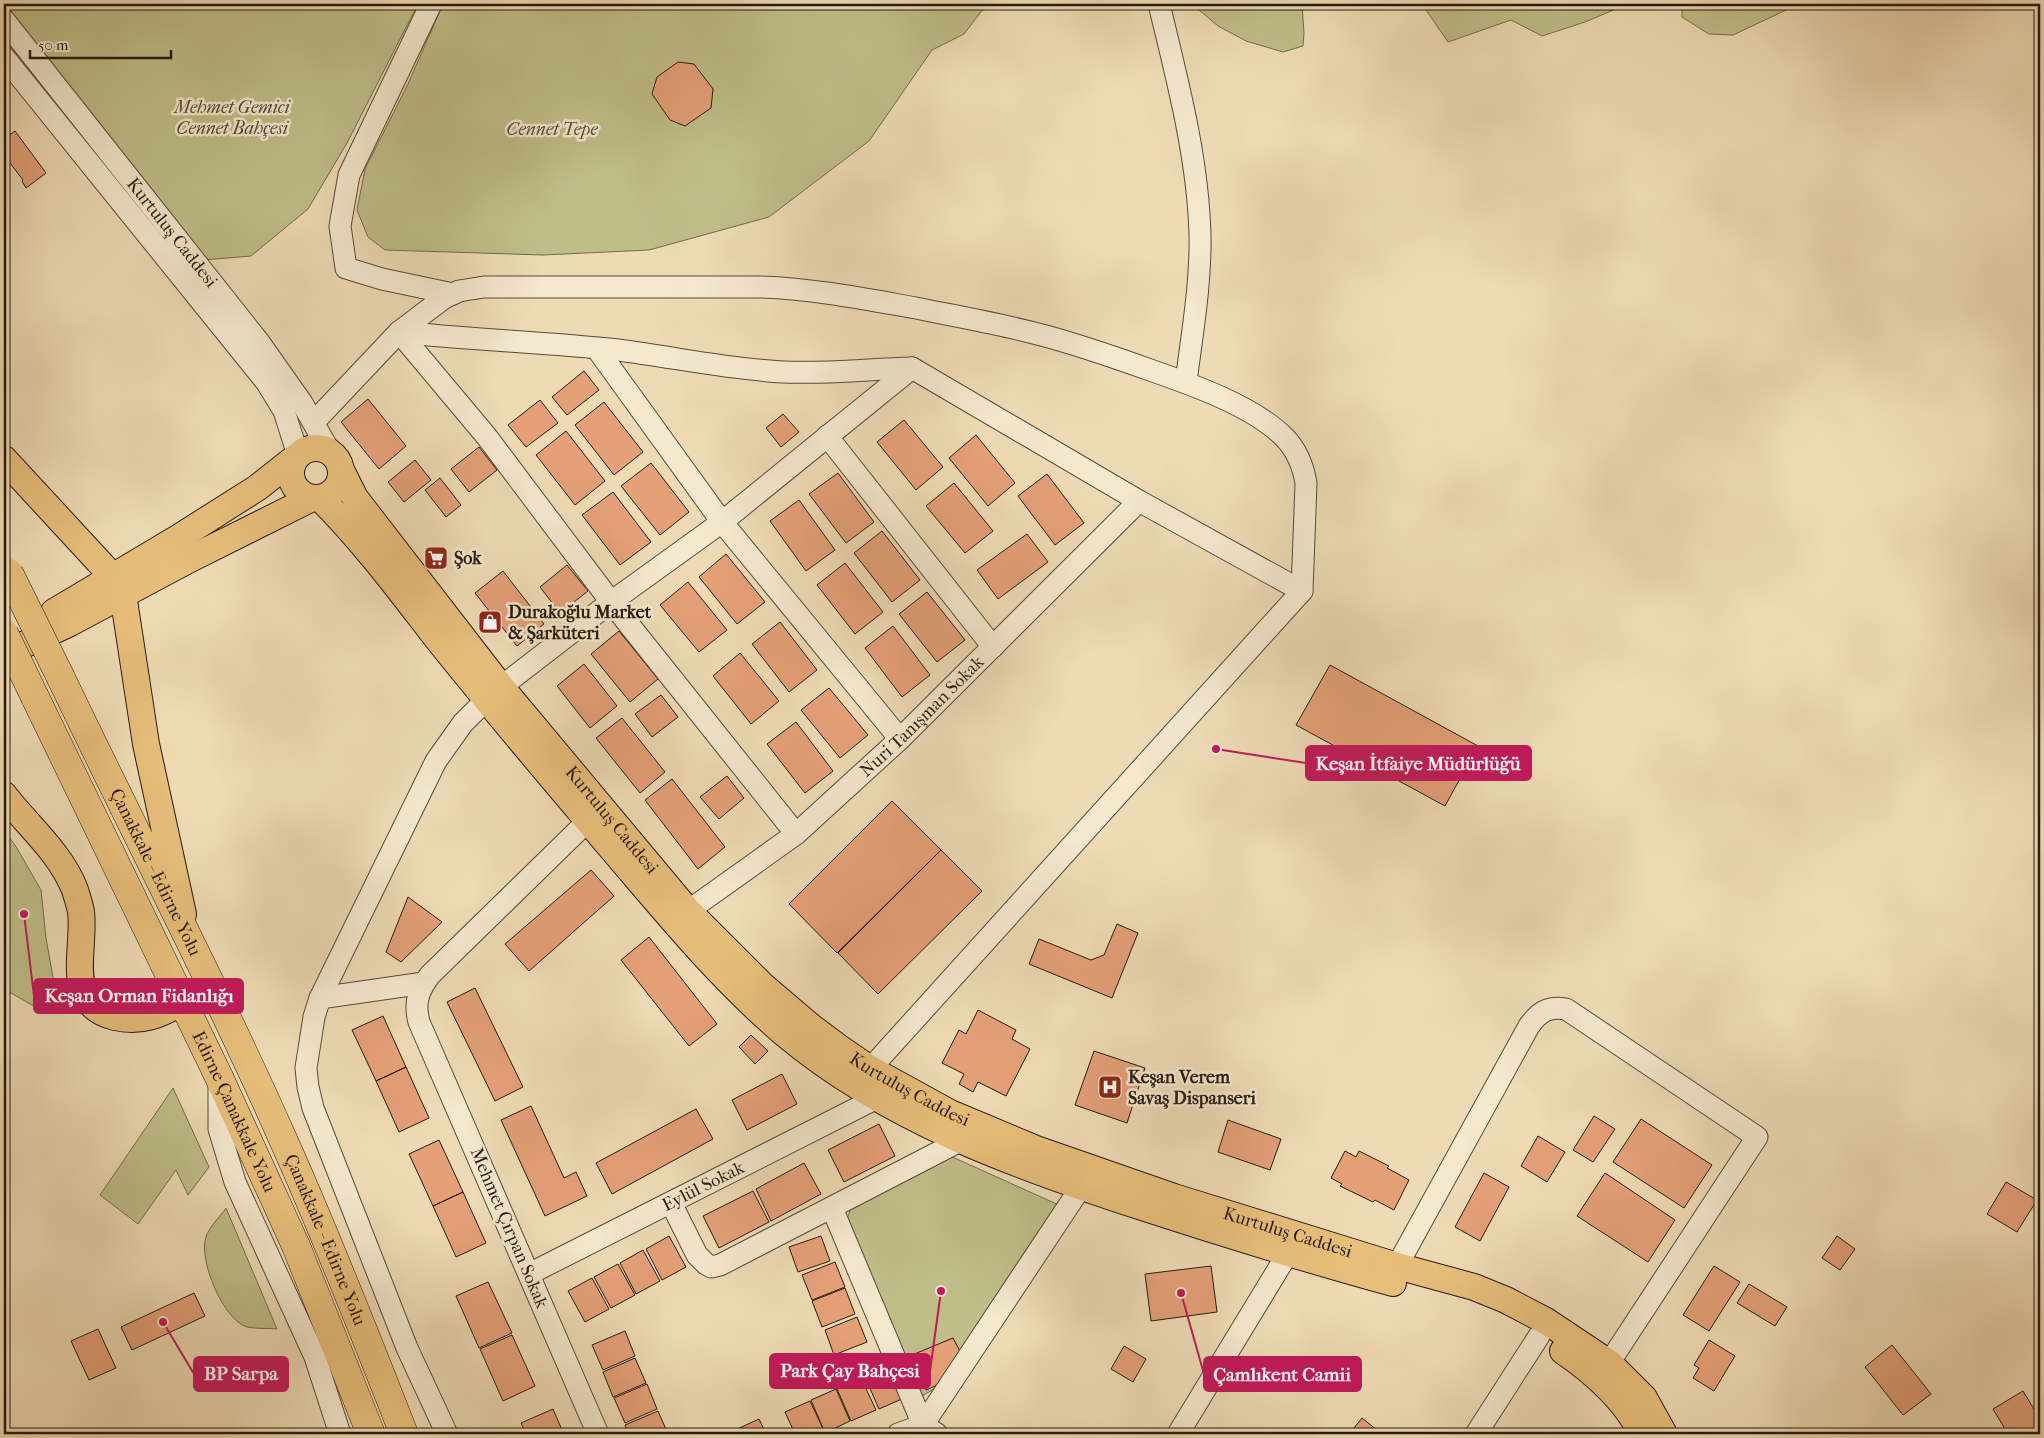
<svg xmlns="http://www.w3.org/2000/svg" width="2044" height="1438" viewBox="0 0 2044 1438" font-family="'IM FELL French Canon',serif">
	<rect width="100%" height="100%" fill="#eedbb5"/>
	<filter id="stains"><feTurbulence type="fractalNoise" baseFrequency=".004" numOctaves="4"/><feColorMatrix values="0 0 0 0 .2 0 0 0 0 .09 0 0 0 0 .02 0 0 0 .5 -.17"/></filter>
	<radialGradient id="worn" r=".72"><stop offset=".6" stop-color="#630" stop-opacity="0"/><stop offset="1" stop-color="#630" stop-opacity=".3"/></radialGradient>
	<!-- green -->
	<path fill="#bfbe89" stroke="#726c4c" d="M 4,4 L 418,4 L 347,143 L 308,209 L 251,256 L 203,260 L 4,12 Z
		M 443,4 L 987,4 L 964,34 L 932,50 L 869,141 L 769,217 L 649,250 L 543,255 L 385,250 L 368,237 L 357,210 L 365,169 L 408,84 Z
		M 1192,4 L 1302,4 L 1304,33 L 1303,46 L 1283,52 L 1246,41 L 1218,26 Z
		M 1422,4 L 1628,4 L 1585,22 L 1542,36 L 1511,20 L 1448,42 Z
		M 1682,4 L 1799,4 L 1733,35 L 1709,34 L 1682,17 Z
		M 4,831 L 15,845 L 41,890 L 46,938 L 56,994 L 46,1013 L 4,989 Z
		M 173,1088 L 209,1167 L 188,1195 L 176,1170 L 138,1224 L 100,1195 Z
		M 948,1155 L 1061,1206 L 946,1382 L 922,1396 L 847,1219 L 851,1208 Z
		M 226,1208 L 277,1329 C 268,1328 256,1329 247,1327 C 223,1320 198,1259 206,1237 C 209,1227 220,1217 226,1208 Z"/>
	<!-- building -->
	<path fill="#e5a078" stroke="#261a0f" d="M 678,62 L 694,64 L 713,89 L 711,108 L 685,126 L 670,120 L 652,94 L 657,77 Z
		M 15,131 L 46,173 L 26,188 L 22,181 L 23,180 L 4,155 L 4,139 Z
		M 584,371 L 599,390 L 567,415 L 552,397 Z
		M 368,399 L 406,446 L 379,469 L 341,422 Z
		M 540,400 L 558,423 L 526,447 L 508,425 Z
		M 604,402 L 643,452 L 614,475 L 575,425 Z
		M 783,414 L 799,432 L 781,447 L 766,428 Z
		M 904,420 L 943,467 L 916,490 L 877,442 Z
		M 566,431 L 605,481 L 575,505 L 536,455 Z
		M 976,435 L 1015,483 L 988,506 L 949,458 Z
		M 479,447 L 497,470 L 469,492 L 451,469 Z
		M 415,460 L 431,480 L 404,502 L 388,482 Z
		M 651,463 L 689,512 L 660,535 L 621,486 Z
		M 838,473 L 874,522 L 846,543 L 809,494 Z
		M 1047,474 L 1084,523 L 1055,545 L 1018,496 Z
		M 440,478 L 461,505 L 446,517 L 425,490 Z
		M 954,483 L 993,531 L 965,553 L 926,506 Z
		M 613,492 L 651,542 L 620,565 L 582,515 Z
		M 799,500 L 835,550 L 806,571 L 770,521 Z
		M 882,531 L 920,580 L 892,602 L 854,553 Z
		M 1027,534 L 1048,562 L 998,599 L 977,570 Z
		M 726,554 L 765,602 L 737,624 L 699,577 Z
		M 845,563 L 883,612 L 855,634 L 817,585 Z
		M 567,565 L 588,591 L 560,613 L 540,587 Z
		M 503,571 L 544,624 L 517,646 L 475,593 Z
		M 688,582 L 727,630 L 699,652 L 660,605 Z
		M 927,592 L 965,640 L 937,662 L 899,614 Z
		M 780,622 L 817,670 L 789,692 L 752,644 Z
		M 893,626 L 930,675 L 902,697 L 865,648 Z
		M 619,631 L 658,679 L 630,702 L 591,654 Z
		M 740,653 L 779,701 L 751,724 L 713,676 Z
		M 584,664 L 617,706 L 590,728 L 557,686 Z
		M 1330,665 L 1478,746 L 1445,806 L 1296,725 Z
		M 829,688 L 868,735 L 840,758 L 801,710 Z
		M 661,695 L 678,717 L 652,737 L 635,714 Z
		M 622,718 L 665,772 L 640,793 L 596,738 Z
		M 796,722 L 833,771 L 805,793 L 767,744 Z
		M 727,776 L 744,798 L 719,819 L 700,797 Z
		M 672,779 L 725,847 L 698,869 L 645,800 Z
		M 892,801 L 941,850 L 837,953 L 789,904 Z
		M 941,850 L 982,891 L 878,994 L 838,953 Z
		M 591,870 L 614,896 L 529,971 L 505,944 Z
		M 408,897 L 442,922 L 401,962 L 386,952 Z
		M 1117,924 L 1138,933 L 1112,998 L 1029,964 L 1039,939 L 1091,960 L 1104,955 Z
		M 649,937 L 717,1024 L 689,1046 L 621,960 Z
		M 475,988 L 523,1087 L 495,1101 L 447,1002 Z
		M 978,1010 L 1016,1030 L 1012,1039 L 1030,1049 L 1006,1096 L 978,1082 L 973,1092 L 959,1084 L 964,1074 L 942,1063 L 959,1030 L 966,1034 Z
		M 383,1016 L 406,1067 L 376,1081 L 352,1030 Z
		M 751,1035 L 768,1051 L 755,1064 L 739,1047 Z
		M 1094,1051 L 1145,1068 L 1127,1123 L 1075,1105 Z
		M 406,1067 L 429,1118 L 399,1132 L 376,1081 Z
		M 782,1074 L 797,1104 L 747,1130 L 732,1100 Z
		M 531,1106 L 564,1178 L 576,1172 L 587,1196 L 545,1216 L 501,1120 Z
		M 696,1109 L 713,1139 L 612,1194 L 596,1163 Z
		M 1594,1116 L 1615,1129 L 1593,1162 L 1573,1150 Z
		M 1641,1119 L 1712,1165 L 1684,1208 L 1613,1162 Z
		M 1228,1120 L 1281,1139 L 1270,1170 L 1218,1152 Z
		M 879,1124 L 895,1156 L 844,1182 L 828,1150 Z
		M 1538,1136 L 1565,1152 L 1547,1182 L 1521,1166 Z
		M 439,1140 L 463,1192 L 433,1206 L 409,1154 Z
		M 1345,1151 L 1356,1157 L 1359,1151 L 1389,1166 L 1387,1168 L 1409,1180 L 1394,1210 L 1375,1200 L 1373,1202 L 1340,1186 L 1342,1184 L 1331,1178 Z
		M 804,1163 L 821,1194 L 771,1221 L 756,1189 Z
		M 1484,1173 L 1509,1187 L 1480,1241 L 1455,1227 Z
		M 1605,1173 L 1675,1220 L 1648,1262 L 1577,1216 Z
		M 2006,1182 L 2037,1200 L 2017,1232 L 1987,1214 Z
		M 753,1191 L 769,1222 L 719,1248 L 703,1216 Z
		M 463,1192 L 486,1243 L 456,1257 L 433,1206 Z
		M 669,1236 L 686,1267 L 662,1280 L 646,1249 Z
		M 821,1236 L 830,1261 L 798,1272 L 789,1247 Z
		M 1837,1236 L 1855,1249 L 1840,1270 L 1822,1258 Z
		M 643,1250 L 660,1281 L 636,1294 L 620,1263 Z
		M 835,1262 L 845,1287 L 812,1300 L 802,1275 Z
		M 618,1264 L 635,1295 L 611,1308 L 594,1277 Z
		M 1211,1266 L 1217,1312 L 1151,1321 L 1145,1274 Z
		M 1714,1266 L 1740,1282 L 1709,1331 L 1683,1315 Z
		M 592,1278 L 609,1309 L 585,1322 L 568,1291 Z
		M 488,1282 L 512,1333 L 479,1348 L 456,1296 Z
		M 1749,1284 L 1787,1307 L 1775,1326 L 1737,1303 Z
		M 845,1288 L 855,1314 L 822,1327 L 812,1301 Z
		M 194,1293 L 205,1316 L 132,1350 L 121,1327 Z
		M 857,1317 L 867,1342 L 834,1355 L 825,1330 Z
		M 98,1329 L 116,1368 L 89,1380 L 71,1341 Z
		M 625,1331 L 635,1356 L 603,1370 L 592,1345 Z
		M 512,1335 L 535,1386 L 503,1401 L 480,1349 Z
		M 953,1338 L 962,1355 L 946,1381 L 926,1390 L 912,1355 Z
		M 1709,1340 L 1735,1356 L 1714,1391 L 1693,1378 L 1699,1368 L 1694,1365 Z
		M 1892,1345 L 1931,1394 L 1903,1415 L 1865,1367 Z
		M 1124,1346 L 1146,1359 L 1133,1382 L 1111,1369 Z
		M 635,1358 L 646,1383 L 613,1397 L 603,1372 Z
		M 890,1366 L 904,1398 L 879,1409 L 865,1377 Z
		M 861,1378 L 876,1410 L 851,1421 L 837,1389 Z
		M 647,1384 L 657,1409 L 625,1423 L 614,1398 Z
		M 836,1389 L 850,1421 L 825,1433 L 811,1400 Z
		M 2023,1391 L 2040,1419 L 2040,1434 L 2008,1434 L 1993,1409 Z
		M 810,1401 L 825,1433 L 795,1434 L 785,1412 Z
		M 553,1409 L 562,1430 L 553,1434 L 526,1434 L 521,1423 Z
		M 658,1411 L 668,1434 L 629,1434 L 625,1425 Z
		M 1362,1418 L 1382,1434 L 1349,1434 Z
		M 759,1419 L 766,1434 L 736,1434 L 735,1430 Z
		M 1874,1429 L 1877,1434 L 1866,1434 Z"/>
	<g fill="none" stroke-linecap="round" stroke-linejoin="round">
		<!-- minor casing -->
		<g stroke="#584a38" stroke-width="23">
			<g id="minor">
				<path d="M 431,4 L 349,175 L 340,226 L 346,268 L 382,279 L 453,294"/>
				<path d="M 1159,4 C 1177,79 1198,157 1200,235 C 1201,284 1192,334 1186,382"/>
				<path id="s1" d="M 4,20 L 259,342 L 302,403 L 330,452"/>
				<path d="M 4,57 L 267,383 L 284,411 L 298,455"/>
				<path d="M 399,332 L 487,437 L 611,602 L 796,834"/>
				<path d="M 399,332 C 472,340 545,342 618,350 C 673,357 727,369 783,372 C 826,374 869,369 912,368"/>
				<path d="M 597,349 L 722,522 L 900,739"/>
				<path d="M 314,422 L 399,332 L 444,298 L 459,291 L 484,287 L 762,287 C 815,289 865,299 916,308 C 955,316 995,323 1034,333 C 1074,343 1114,357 1153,371 C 1193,385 1253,406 1284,437 C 1297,450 1303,465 1306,483 L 1302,591 L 870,1069"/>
				<path d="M 827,436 L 993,647"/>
				<path d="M 501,687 L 611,602 L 722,522 L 912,368 L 1139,501 L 1302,591"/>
				<path id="s2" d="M 688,911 L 796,834 L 900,739 L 1139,501"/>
				<path d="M 320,998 L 424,983"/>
				<path d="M 219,1082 L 219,1129 L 235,1182 L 315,1357 L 340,1434"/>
				<path d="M 671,1203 L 697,1255 L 706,1264 L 711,1267 L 720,1265 L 960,1141"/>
				<path d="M 832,1208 L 923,1425 L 937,1434"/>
				<path d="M 1397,1266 L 1529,1026 C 1539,1012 1548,1006 1566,1009 L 1757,1137 L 1609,1363"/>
				<path id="s3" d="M 529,1274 L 877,1098"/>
				<path d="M 447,1434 L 407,1348 L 313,1108 L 308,1087 L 306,1068 L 314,1017 L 320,998 L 436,761 L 463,723 L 486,700"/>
				<path d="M 598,1434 L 419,1022 C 414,1003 418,991 430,975 L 599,810"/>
				<path d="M 898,1434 L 923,1425 L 1081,1187"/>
				<path d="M 1178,1434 L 1288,1253"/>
				<path d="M 1476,1434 L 1539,1336"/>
			</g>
		</g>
		<!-- major casing -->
		<g stroke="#261a0f" stroke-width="28">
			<g id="major">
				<circle cx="316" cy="473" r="25"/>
				<path d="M 4,459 L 113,577 L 123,594 L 146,744 L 183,914"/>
				<path id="s4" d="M 342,472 L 355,498 L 501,687 L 688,911 L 763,986 L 810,1026 L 838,1047 L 870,1069 L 950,1113 L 1036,1149 L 1174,1197 L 1397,1266 L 1474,1287 L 1506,1300 L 1546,1321 L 1609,1363 L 1644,1398 L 1664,1434"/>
				<path d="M 320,498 C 364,542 401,592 439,641 C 499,716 562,790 624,863 C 675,923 725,983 785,1034 C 888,1120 1016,1166 1142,1207 C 1225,1234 1309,1260 1393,1283"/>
				<path d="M 54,612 L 178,538 L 257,488 L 295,458"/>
				<path d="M 4,654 L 70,623 L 190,559 L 312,498"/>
				<path d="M 4,795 C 27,825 61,853 75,890 C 77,897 80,905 81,912 C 86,948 62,1004 115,1017 C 141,1023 161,1015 183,1001"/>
				<path d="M 1563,1351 C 1595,1373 1625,1399 1642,1434"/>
			</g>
		</g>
		<!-- highway casing -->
		<g stroke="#261a0f" stroke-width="29">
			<g id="highway">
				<path id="s5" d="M 61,678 C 134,831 213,982 282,1137 C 326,1235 365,1334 404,1434"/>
				<path id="s6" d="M 35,697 L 219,1077 L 296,1246 L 371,1434"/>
			</g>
		</g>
		<!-- minor -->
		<use href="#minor" stroke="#f4e8cf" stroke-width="21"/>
		<!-- major -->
		<use href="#major" stroke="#e7be7a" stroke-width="26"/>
		<!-- highway -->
		<use href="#highway" stroke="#e7be7a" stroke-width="28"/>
		<!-- highway-bridge casing -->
		<g stroke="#261a0f" stroke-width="29" stroke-linecap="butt">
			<path id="highway-bridge" d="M 9,573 L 61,678
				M 4,633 L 35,697"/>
		</g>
		<!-- highway-bridge -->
		<use href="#highway-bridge" stroke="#e7be7a" stroke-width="28"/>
	</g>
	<!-- icons -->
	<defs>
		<g id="supermarket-square" transform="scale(1.25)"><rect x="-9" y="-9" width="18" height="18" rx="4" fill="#8f2418" stroke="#f4e8cf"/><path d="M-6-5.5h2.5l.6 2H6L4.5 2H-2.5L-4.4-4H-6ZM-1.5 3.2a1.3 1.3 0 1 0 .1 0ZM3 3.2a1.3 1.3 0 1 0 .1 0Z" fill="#fff"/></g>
		<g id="shop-square" transform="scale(1.25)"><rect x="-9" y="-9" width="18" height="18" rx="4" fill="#8f2418" stroke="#f4e8cf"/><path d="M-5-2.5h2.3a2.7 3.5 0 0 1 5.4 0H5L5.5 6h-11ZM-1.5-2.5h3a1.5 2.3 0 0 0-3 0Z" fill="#fff"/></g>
		<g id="hospital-square" transform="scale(1.25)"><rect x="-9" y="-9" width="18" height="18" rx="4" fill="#8f2418" stroke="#f4e8cf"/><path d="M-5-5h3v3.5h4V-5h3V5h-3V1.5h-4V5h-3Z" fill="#fff"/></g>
	</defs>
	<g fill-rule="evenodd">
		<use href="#supermarket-square" x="436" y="558"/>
		<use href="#shop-square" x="490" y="622"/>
		<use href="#hospital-square" x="1110" y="1087"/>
	</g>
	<g text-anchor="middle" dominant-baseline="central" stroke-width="5" stroke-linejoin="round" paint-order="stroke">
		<!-- park labels -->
		<g font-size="18" font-style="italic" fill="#544b34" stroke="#f4e8cf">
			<text x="232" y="107">Mehmet Gemici<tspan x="232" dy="21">Cennet Bahçesi</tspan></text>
			<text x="552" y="129">Cennet Tepe</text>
		</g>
		<!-- street labels -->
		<g font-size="18" fill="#261a0f" stroke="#f4e8cf">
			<text stroke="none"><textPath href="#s1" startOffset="271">Kurtuluş Caddesi</textPath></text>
			<text stroke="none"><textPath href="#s2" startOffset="305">Nuri Tanışman Sokak</textPath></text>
			<text stroke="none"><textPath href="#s4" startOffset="441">Kurtuluş Caddesi</textPath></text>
			<text stroke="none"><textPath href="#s5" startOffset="216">Çanakkale - Edirne Yolu</textPath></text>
			<text stroke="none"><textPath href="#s4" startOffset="846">Kurtuluş Caddesi</textPath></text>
			<text stroke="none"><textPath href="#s6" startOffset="460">Edirne Çanakkale Yolu</textPath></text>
			<text stroke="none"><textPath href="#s3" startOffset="195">Eylül Sokak</textPath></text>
			<text transform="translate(509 1228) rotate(67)">Mehmet Çırpan Sokak</text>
			<text stroke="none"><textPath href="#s4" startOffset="1251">Kurtuluş Caddesi</textPath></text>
			<text stroke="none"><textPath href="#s5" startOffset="621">Çanakkale - Edirne Yolu</textPath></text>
		</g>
		<!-- poi labels -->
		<g font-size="18" font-weight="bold" fill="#261a0f" stroke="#f4e8cf" text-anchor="start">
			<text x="454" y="558">Şok</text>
			<text x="508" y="612">Durakoğlu Market<tspan x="508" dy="21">&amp; Şarküteri</tspan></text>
			<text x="1128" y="1077">Keşan Verem<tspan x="1128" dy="21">Savaş Dispanseri</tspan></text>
		</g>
	</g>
	<!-- callouts -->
	<path fill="none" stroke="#c2185b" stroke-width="2" d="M1216 749L1306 763M24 914L34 996M941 1291L930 1371M163 1322L194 1374M1181 1293L1204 1374"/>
	<g fill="#c2185b" stroke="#f4e8cf" stroke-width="2">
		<circle cx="1216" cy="749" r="5"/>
		<circle cx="24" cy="914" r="5"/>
		<circle cx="941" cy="1291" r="5"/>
		<circle cx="163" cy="1322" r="5"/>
		<circle cx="1181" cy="1293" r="5"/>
	</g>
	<g fill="#c2185b" stroke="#c2185b" stroke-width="2">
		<rect x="1306" y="746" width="225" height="34" rx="5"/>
		<rect x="34" y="979" width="209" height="34" rx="5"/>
		<rect x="770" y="1354" width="160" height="34" rx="5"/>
		<rect x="194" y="1357" width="94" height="34" rx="5"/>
		<rect x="1204" y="1357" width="157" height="34" rx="5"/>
	</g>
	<g font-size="19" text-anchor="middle" font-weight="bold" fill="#fff">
		<text x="1418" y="770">Keşan İtfaiye Müdürlüğü</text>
		<text x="139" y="1002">Keşan Orman Fidanlığı</text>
		<text x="850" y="1377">Park Çay Bahçesi</text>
		<text x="241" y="1380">BP Sarpa</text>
		<text x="1282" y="1381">Çamlıkent Camii</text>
	</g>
	<!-- margin -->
	<rect width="2044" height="1438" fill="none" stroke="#eedbb5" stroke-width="20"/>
	<rect x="5" y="5" width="2034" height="1428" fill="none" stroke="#261a0f" stroke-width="2.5"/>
	<rect x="10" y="10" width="2024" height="1418" fill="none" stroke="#261a0f"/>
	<!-- scale -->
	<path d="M30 50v8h141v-8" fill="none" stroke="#261a0f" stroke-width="2.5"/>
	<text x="38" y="50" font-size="15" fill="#261a0f" stroke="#f4e8cf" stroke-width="4" paint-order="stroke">50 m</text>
	<rect width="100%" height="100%" filter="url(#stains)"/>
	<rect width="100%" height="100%" fill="url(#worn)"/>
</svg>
